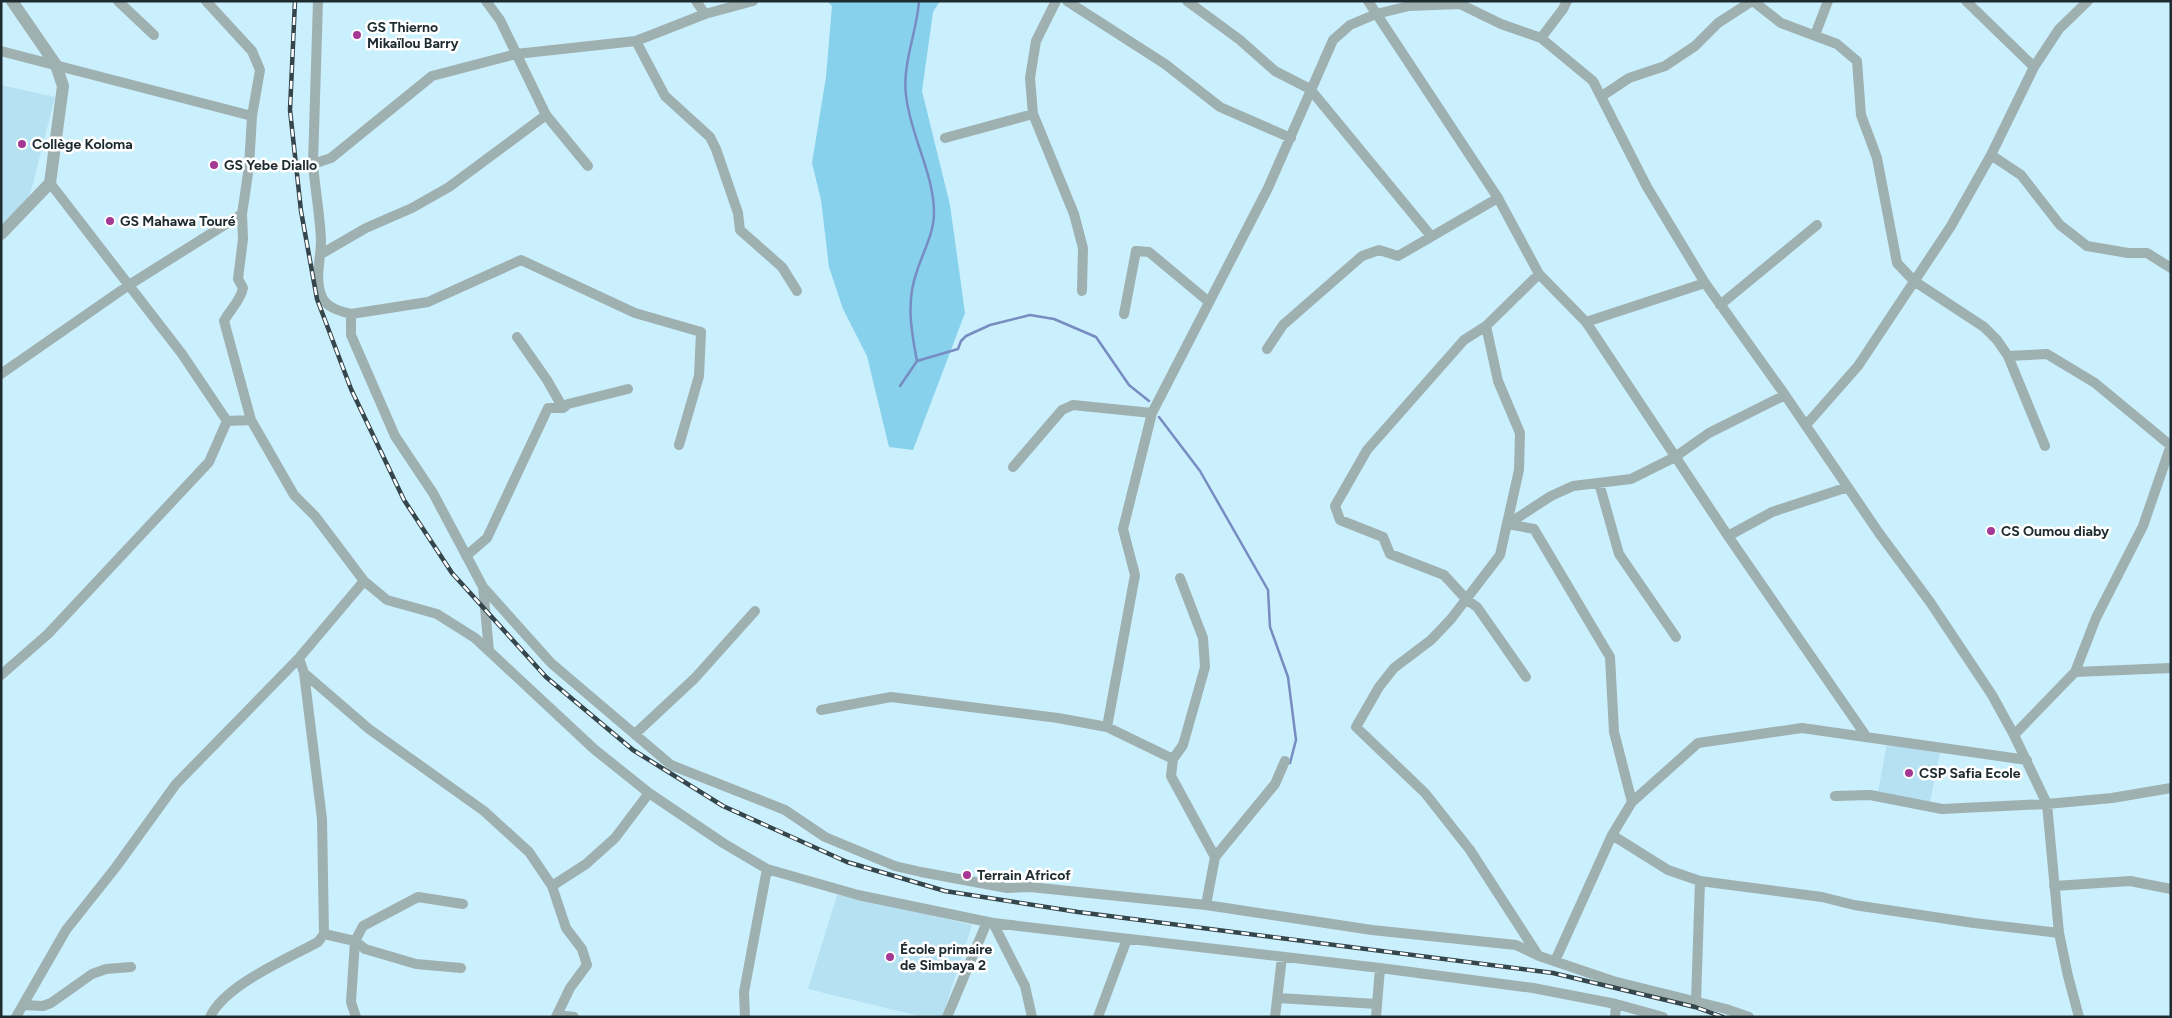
<svg xmlns="http://www.w3.org/2000/svg" width="2172" height="1018" viewBox="0 0 2172 1018" font-family="Figtree,sans-serif">
	<rect width="100%" height="100%" fill="#caeffd"/>
	<!-- built -->
	<path fill="#b5e1f2" d="M 1,85 L 55,97 L 31,191 L 27,200 L 1,226 Z
		M 1887,743 L 1940,753 L 1930,802 L 1878,792 Z
		M 837,895 L 889,905 L 972,925 L 942,1017 L 923,1017 L 808,989 Z"/>
	<!-- green -->
	<path fill="#87d1ec" d="M 827,1 L 940,1 L 933,12 L 922,91 L 950,205 L 965,313 L 913,450 L 889,447 L 867,356 L 843,309 L 829,267 L 821,200 L 812,163 L 826,77 L 832,6 Z"/>
	<g fill="none" stroke-linecap="round" stroke-linejoin="round">
		<!-- stream -->
		<path stroke="#778cc1" stroke-width="2.5" d="M 917,361 L 958,349 L 961,341 L 966,336 L 990,325 L 1030,315 L 1054,319 L 1096,337 L 1129,385 L 1149,401
			M 900,386 L 917,361 C 911,330 906,301 917,271 C 923,252 934,233 934,213 C 934,173 910,135 906,95 C 902,64 917,32 919,1
			M 1159,417 L 1200,471 L 1268,590 L 1270,627 L 1288,677 L 1296,740 L 1290,763"/>
		<!-- minor -->
		<path stroke="#9fb0b1" stroke-width="10" d="M 118,1 L 154,35
			M 318,1 L 313,164 L 331,158 L 432,76 L 516,54 L 636,41 L 705,14 L 753,1
			M 486,1 L 500,20 L 546,115
			M 696,1 L 705,14
			M 1056,1 L 1036,41 L 1030,78 L 1033,114 L 1074,214 L 1083,248 L 1082,291
			M 1067,1 L 1165,64 L 1220,107 L 1291,138
			M 1187,1 L 1240,40 L 1275,71 L 1310,89 L 1431,236
			M 1368,1 L 1498,198 L 1539,274 L 1586,322 L 1728,536 L 1866,736
			M 1753,1 L 1781,23 L 1837,44 L 1857,61 L 1861,115 L 1877,158 L 1897,263 L 1914,281 L 1984,327 L 1997,340 L 2008,356 L 2045,446
			M 1966,1 L 2034,67
			M 1815,35 L 1828,1
			M 1541,38 L 1563,9 L 1567,1
			M 636,41 L 665,96 L 710,137 L 716,149 L 738,213 L 740,230 L 782,267 L 797,291
			M 1,51 L 252,116
			M 1602,96 L 1629,78 L 1665,66 L 1695,46 L 1718,23 L 1752,1
			M 945,138 L 1033,114
			M 1991,155 L 2021,175 L 2060,225 L 2087,246 L 2128,253 L 2147,253 L 2171,268
			M 313,164 C 315,189 320,215 321,240 C 321,260 314,279 322,297 C 327,308 340,311 351,314 L 351,335 L 395,436 L 433,493 L 483,587 L 551,663 L 671,765 L 785,810 L 825,837 L 895,866 L 921,872 L 1007,888 L 1030,887 L 1206,905 L 1372,930 L 1516,945 L 1539,956 L 1613,981 L 1726,1009 L 1749,1017
			M 321,254 L 366,228 L 412,208 L 449,187 L 546,115 L 588,166
			M 1720,305 L 1817,225
			M 351,314 L 428,302 L 521,260 L 635,313 L 701,332 L 699,376 L 679,445
			M 1124,314 L 1136,251 L 1149,252 L 1209,302
			M 1586,322 L 1705,283
			M 1486,326 L 1498,381 L 1520,433 L 1519,470 L 1500,555 L 1451,619 L 1431,640 L 1394,668 L 1379,687 L 1356,727 L 1425,793 L 1470,850 L 1538,955
			M 517,337 L 547,380 L 563,408
			M 1267,349 L 1283,325 L 1362,256 L 1379,250 L 1398,256 L 1498,198
			M 2008,356 L 2047,354 L 2095,383 L 2171,446
			M 1,374 L 129,285 L 242,214
			M 227,421 L 251,420
			M 1806,425 L 1858,366 L 1951,226 L 1991,155 L 2034,67 L 2059,29 L 2088,1
			M 1013,467 L 1062,410 L 1073,405 L 1152,413
			M 1599,483 L 1619,554 L 1676,637
			M 1508,524 L 1534,529 L 1610,657 L 1614,732 L 1632,802
			M 1508,524 L 1551,496 L 1573,486 L 1631,479 L 1675,457 L 1709,433 L 1785,395
			M 1728,536 L 1772,512 L 1848,487
			M 466,556 L 487,538 L 548,408 L 563,408 L 568,404 L 628,389
			M 364,581 L 387,600 L 437,614 L 475,638 L 594,749 L 649,793 L 723,843 L 767,869 L 858,895 L 993,923 L 1380,968 L 1533,988 L 1616,1004 L 1663,1017
			M 483,587 L 489,651
			M 2075,672 L 2171,668
			M 304,673 L 369,729 L 484,811 L 529,852 L 552,886
			M 1,675 L 48,634 L 209,462 L 227,421 L 182,354 L 50,183
			M 1526,677 L 1477,607 L 1467,600 L 1444,575 L 1390,554 L 1383,537 L 1340,520 L 1335,506 L 1367,450 L 1464,340 L 1486,326 L 1539,274
			M 821,710 L 891,697 L 1058,718 L 1107,727 L 1173,759 L 1171,776 L 1215,857
			M 1107,727 L 1135,575 L 1123,529 L 1152,413 L 1268,188 L 1333,40 L 1350,25 L 1376,14 L 1409,6 L 1460,4 L 1501,24 L 1541,38 L 1593,81 L 1647,187 L 1705,283 L 1785,395 L 1879,533 L 1930,602 L 1992,695 L 2014,735 L 2047,804 L 2059,933 L 2068,976 L 2079,1017
			M 635,734 L 695,678 L 755,611
			M 2014,735 L 2075,672 L 2096,618 L 2143,526 L 2171,445
			M 1173,759 L 1183,745 L 1205,667 L 1203,638 L 1180,578
			M 1835,796 L 1870,795 L 1942,809 L 2047,804 L 2112,798 L 2171,788
			M 1612,835 L 1668,870 L 1700,881 L 1822,897 L 1854,905 L 1974,923 L 2059,933
			M 2054,886 L 2130,881 L 2171,889
			M 1206,905 L 1215,857 L 1275,784 L 1285,761
			M 993,923 L 1025,986 L 1032,1017
			M 324,934 L 355,941 L 365,949 L 416,964 L 461,968
			M 1555,961 L 1612,835 L 1632,802 L 1698,743 L 1802,728 L 2027,760
			M 1278,998 L 1377,1004
			M 1696,1001 L 1700,881
			M 23,1005 L 43,1006 L 51,1003 L 92,974 L 106,969 L 131,967
			M 557,1015 L 574,1017
			M 16,1017 L 66,930 L 116,867 L 176,784 L 299,658 L 364,581 L 315,516 L 294,495 L 251,420 L 224,321 C 230,310 241,300 243,288 L 238,279 L 243,239 L 242,214 L 249,167 L 252,116 L 260,70 L 252,51 L 206,1
			M 210,1017 C 225,985 287,959 318,942 L 324,934 L 322,819 L 304,673 L 299,658
			M 356,1017 L 351,1002 L 355,941 L 363,926 L 418,897 L 463,904
			M 556,1017 L 570,988 L 587,965 L 582,949 L 566,928 L 552,886 L 586,864 L 615,838 L 649,793
			M 745,1017 L 744,992 L 767,869
			M 947,1017 L 987,922
			M 1098,1017 L 1127,939
			M 1275,1017 L 1282,957
			M 1376,1017 L 1380,968
			M 1615,1017 L 1616,1004"/>
		<!-- tertiary -->
		<path stroke="#9fb0b1" stroke-width="12" d="M 1,234 L 50,183 L 63,86 L 56,65 L 12,1"/>
		<!-- rail casing -->
		<g stroke="#34454b" stroke-width="4.5">
			<path id="rail" d="M 295,1 L 290,110 L 301,211 L 317,299 L 351,389 L 404,500 L 452,573 L 546,677 L 633,750 L 723,806 L 847,862 L 945,891 L 1078,912 L 1553,973 L 1695,1007 L 1723,1017"/>
		</g>
		<!-- rail -->
		<use href="#rail" stroke="#fff" stroke-width="2.5" stroke-dasharray="8" stroke-linecap="butt"/>
	</g>
	<!-- markers -->
	<g fill="#a53795" stroke="#fff" stroke-width="2">
		<circle cx="357" cy="35" r="5"/>
		<circle cx="22" cy="144" r="5"/>
		<circle cx="214" cy="165" r="5"/>
		<circle cx="110" cy="221" r="5"/>
		<circle cx="1991" cy="531" r="5"/>
		<circle cx="1909" cy="773" r="5"/>
		<circle cx="967" cy="875" r="5"/>
		<circle cx="890" cy="957" r="5"/>
	</g>
	<g text-anchor="middle" dominant-baseline="central" stroke-width="5" stroke-linejoin="round" paint-order="stroke">
		<!-- poi labels -->
		<g font-size="14" font-weight="bold" fill="#1e2c31" stroke="#fff" text-anchor="start">
			<text x="367" y="27">GS Thierno<tspan x="367" dy="16">Mikaïlou Barry</tspan></text>
			<text x="32" y="144">Collège Koloma</text>
			<text x="224" y="165">GS Yebe Diallo</text>
			<text x="120" y="221">GS Mahawa Touré</text>
			<text x="2001" y="531">CS Oumou diaby</text>
			<text x="1919" y="773">CSP Safia Ecole</text>
			<text x="977" y="875">Terrain Africof</text>
			<text x="900" y="949">École primaire<tspan x="900" dy="16">de Simbaya 2</tspan></text>
		</g>
	</g>
	<!-- border -->
	<rect width="2172" height="1018" fill="none" stroke="#1e2c31" stroke-width="5"/>
</svg>
